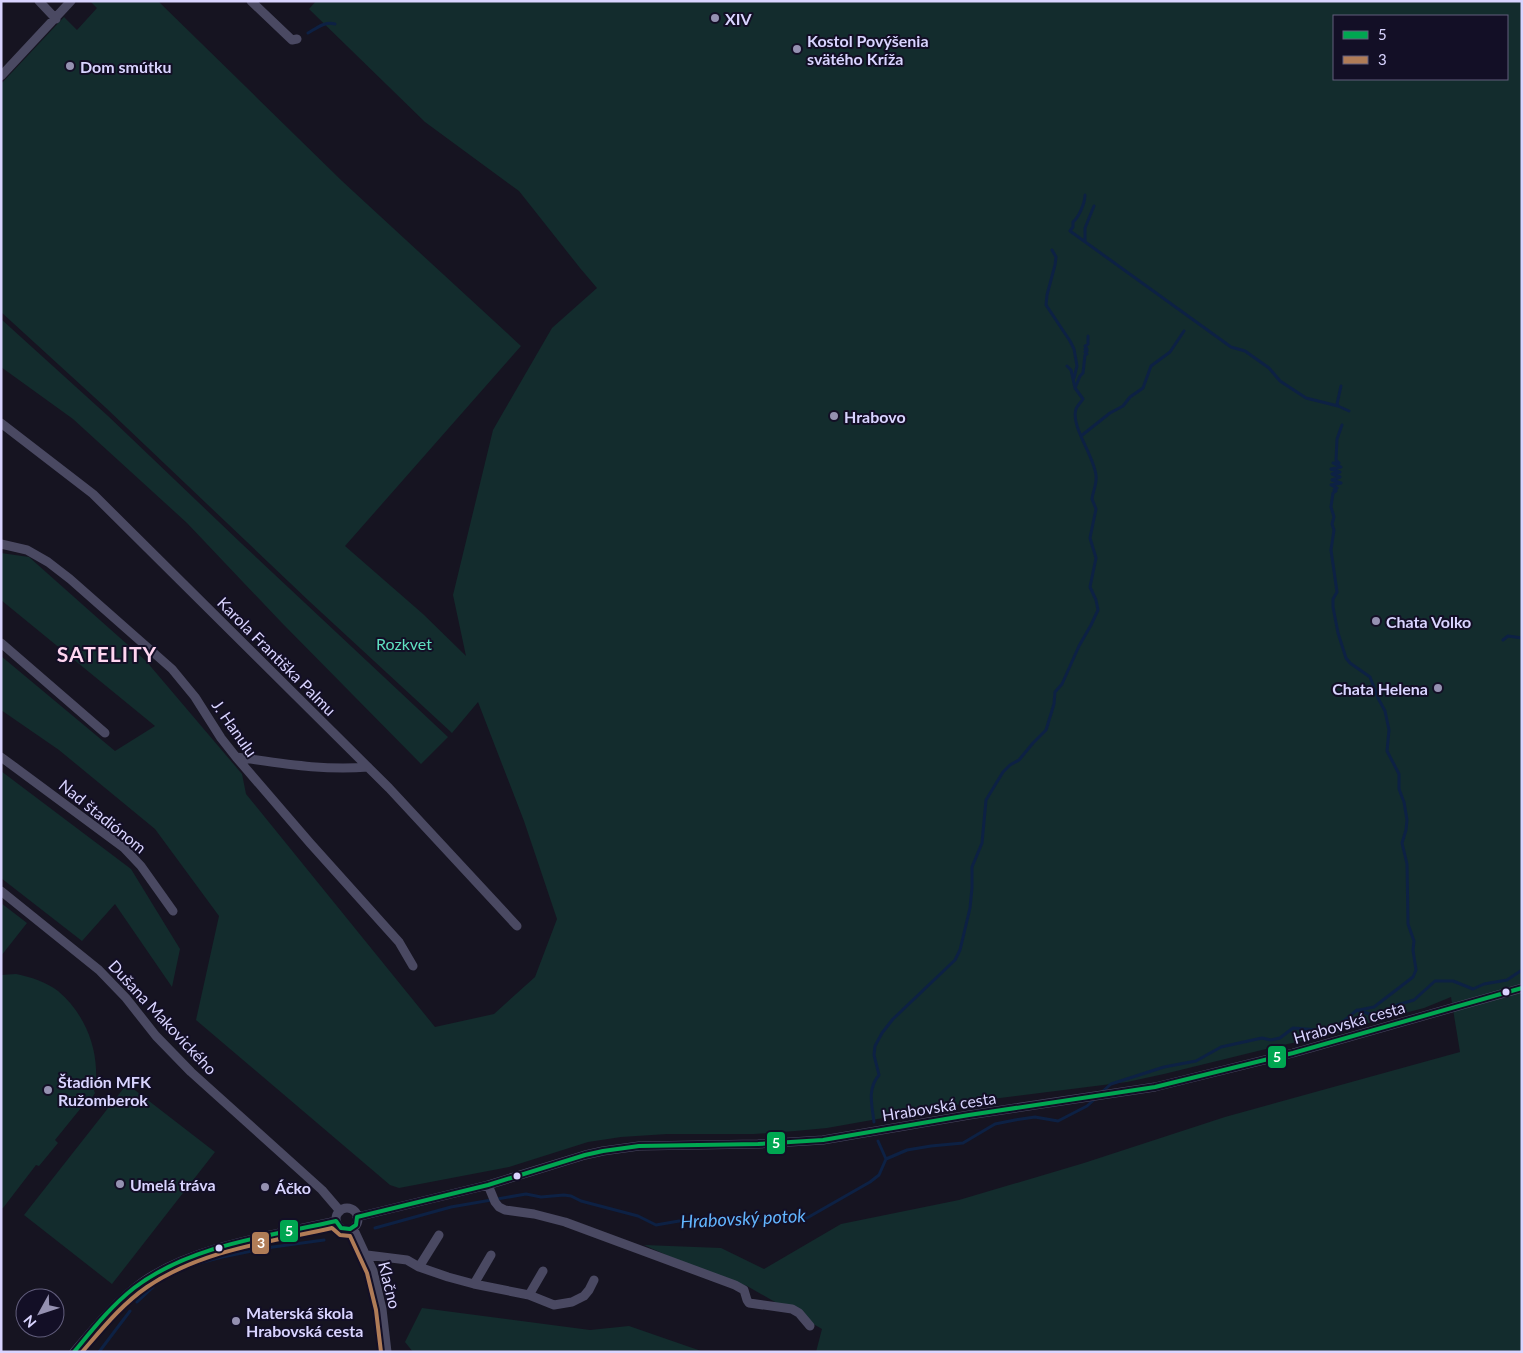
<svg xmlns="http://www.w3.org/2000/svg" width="1523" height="1353" viewBox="0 0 1523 1353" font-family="Lato,sans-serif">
	<rect width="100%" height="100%" fill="#161421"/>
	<!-- green -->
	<path fill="#132c2d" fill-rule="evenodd" d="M 90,1 L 158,1 L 342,181 L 521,346 L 345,546 L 423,614 L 466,656 L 453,595 L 493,430 L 552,328 L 597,288 L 580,268 L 519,191 L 425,122 L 309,9 L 316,1 L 1522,1 L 1522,1352 L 816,1352 L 822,1329 L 747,1286 L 700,1270 L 644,1245 L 721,1248 L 764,1269 L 841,1224 L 959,1200 L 1084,1163 L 1225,1117 L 1460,1052 L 1451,997 L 1424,1008 L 1378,1020 L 1331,1035 L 1278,1046 L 1164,1074 L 1127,1082 L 984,1100 L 827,1128 L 795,1131 L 754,1134 L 667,1134 L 621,1137 L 588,1142 L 509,1167 L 399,1188 L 390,1185 L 196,1020 L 219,916 L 155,829 L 59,750 L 1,710 L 1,656 L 115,751 L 155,726 L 1,600 L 1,553 L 29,557 L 146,661 L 242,774 L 246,794 L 435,1027 L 494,1014 L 535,977 L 557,919 L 524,821 L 478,702 L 452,733 L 309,601 L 105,407 L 1,312 L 1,84 L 64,17 L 77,30 L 97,8 ZM 1334,16 L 1507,16 L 1507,79 L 1334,79 Z
		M 1,319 L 108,416 L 242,544 L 448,737 L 421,764 L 282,623 L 187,523 L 73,419 L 1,367 Z
		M 1,771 L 131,869 L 180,949 L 172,987 L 115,904 L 82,941 L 1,878 Z
		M 1,903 L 27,923 L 1,956 Z
		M 16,974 C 31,977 46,982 58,991 C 81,1010 95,1040 96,1069 C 96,1076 97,1085 94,1091 L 95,1093 L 91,1099 L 89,1098 L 55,1140 L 58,1143 L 39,1166 L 36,1165 L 3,1208 L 1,1208 L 1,975 Z
		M 127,1084 L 215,1152 L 112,1284 L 24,1215 Z
		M 422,1308 L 590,1330 L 629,1326 L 704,1352 L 413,1352 L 405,1342 Z"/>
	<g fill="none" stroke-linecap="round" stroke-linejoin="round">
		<!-- stream -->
		<path stroke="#0d2144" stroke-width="3" d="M 308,33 C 317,28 325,21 335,24
			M 1085,195 C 1085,203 1079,217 1073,222 L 1073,227 L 1070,231 L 1231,347 L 1245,351 L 1269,368 L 1280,381 L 1306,398 L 1338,406
			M 1085,241 L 1085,228 L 1094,206
			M 1052,250 L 1056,257 L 1055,265 L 1047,295 L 1046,305 L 1070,341 L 1074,349 L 1077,366 L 1074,378
			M 1341,386 L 1337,404 L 1338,406 L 1349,411
			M 1075,388 L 1080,376 L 1083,373 L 1085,355 L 1087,354 L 1085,352 L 1087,351 L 1085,349 L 1087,349 L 1085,346 L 1088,344 L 1088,336
			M 1342,425 L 1337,439 L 1336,460 L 1339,463 L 1333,463 L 1341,467 L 1331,469 L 1340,472 L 1332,474 L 1340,477 L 1332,480 L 1341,483 L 1331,485 L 1337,488 L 1334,490 L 1336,491 L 1333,493 L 1331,507 L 1334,517 L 1332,524 L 1334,530 L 1331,550 L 1337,592 L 1333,599 L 1333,607 L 1338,633 L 1346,658 L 1350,663 L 1370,677 L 1378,698 L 1385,711 L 1389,730 L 1387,751 L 1399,774 L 1399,789 L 1404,802 L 1407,820 L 1406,830 L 1402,843 L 1407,864 L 1408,924 L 1414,941 L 1413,950 L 1416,970 L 1413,977 L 1374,1007 L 1359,1010
			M 1081,436 L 1110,413 L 1123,406 L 1130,397 L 1143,388 L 1151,366 L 1170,352 L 1184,331
			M 1503,640 L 1508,636 L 1522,638
			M 1102,1092 L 1111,1084 L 1164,1067 L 1196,1061 L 1221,1047 L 1262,1038 L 1271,1040 L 1280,1038 L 1293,1028 L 1318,1030 L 1339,1025 L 1357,1010 L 1379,1017 L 1397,1005 L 1414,1000 L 1435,981 L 1453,981 L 1473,989 L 1484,984 L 1507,980 L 1522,970
			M 874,1122 C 872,1105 867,1089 879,1075 L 874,1055 L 875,1046 L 882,1033 L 893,1019 L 955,960 L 960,950 L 970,908 L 972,888 L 972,867 L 982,843 L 986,800 L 1003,772 L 1010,765 L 1019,760 L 1033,743 L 1046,730 L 1054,704 L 1055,692 L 1062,684 L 1079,646 L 1091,625 L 1098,610 L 1096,600 L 1090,587 L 1096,558 L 1090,538 L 1096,509 L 1092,499 C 1093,491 1097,484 1096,476 C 1095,457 1070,426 1076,409 C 1077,406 1081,402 1083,399 L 1075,388 L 1071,370 L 1067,366
			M 878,1141 L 886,1159
			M 375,1228 L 451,1207 L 526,1194 L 541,1197 L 564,1195 L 571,1196 L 581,1201 L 638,1216 L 656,1225 L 679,1221 L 793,1220 L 807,1218 L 870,1182 L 879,1175 L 886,1159 L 907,1150 L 931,1146 L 963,1143 L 995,1124 L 1015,1120 L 1035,1117 L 1058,1121 L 1087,1106 L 1096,1098
			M 163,1279 L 188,1266 L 222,1257 L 273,1247 L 324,1240
			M 137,1302 L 153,1287
			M 99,1352 L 130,1311"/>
		<!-- minor -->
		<path stroke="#4a4962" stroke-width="9" d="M 39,1 L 56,19
			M 251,1 L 292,40 L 297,39
			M 1,76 L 71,1
			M 1,423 L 93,494 L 389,788 L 517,926
			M 1,544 L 27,550 L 48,562 L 70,579 L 172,669 L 195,697 L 221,738 L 236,757 L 310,843 L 399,942 L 413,966
			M 1,643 L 105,733
			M 1,757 L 124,848 L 141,866 L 173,911
			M 236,757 C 280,763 323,771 368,767
			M 1,891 L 99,970 L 126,998 L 156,1036 L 191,1072 L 322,1190 L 340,1211
			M 488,1185 L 495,1202 L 499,1207 L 505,1210 L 534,1214 L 565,1222 L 735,1285 L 744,1290 L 747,1300 L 749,1303 L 792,1309 L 799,1313 L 810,1326
			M336 1219a11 11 0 1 1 22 0a11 11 0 1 1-22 0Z
			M 357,1217 L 488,1185 L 585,1155 L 603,1151 L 639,1146 L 758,1144 L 823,1140 L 969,1115 L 1155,1087 L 1293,1053 L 1522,988
			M 353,1228 L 373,1271 L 382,1309 L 387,1352
			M 367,1255 L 407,1260 L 419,1267 L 439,1235
			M 419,1267 L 448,1277 L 474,1284 L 491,1255
			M 474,1284 L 529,1295 L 543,1271
			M 529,1295 L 554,1305 L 572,1302 L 584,1296 L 589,1290 L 594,1280
			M 74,1352 C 95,1327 117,1300 144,1281 C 195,1246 275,1235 336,1221"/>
		<!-- bus-1 casing -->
		<g stroke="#130f26" stroke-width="8">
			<path id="bus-1" d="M 74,1352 C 93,1329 111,1306 134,1288 C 190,1245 270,1236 336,1221 L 341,1228 L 350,1229 L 356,1225 L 357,1217 L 488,1185 L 585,1155 L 603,1151 L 639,1146 L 758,1144 L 823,1140 L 969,1115 L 1155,1087 L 1293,1053 L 1522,988"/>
		</g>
		<!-- bus-2 casing -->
		<g stroke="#130f26" stroke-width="8">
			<path id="bus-2" d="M 82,1352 C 102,1329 122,1304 147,1287 C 201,1250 270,1242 332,1228 L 340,1235 L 350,1236 L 367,1273 L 376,1310 L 381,1352"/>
		</g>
		<!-- bus-1 -->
		<use href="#bus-1" stroke="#00a651" stroke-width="4"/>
		<!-- bus-2 -->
		<use href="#bus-2" stroke="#b07c57" stroke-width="4"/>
	</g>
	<!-- markers -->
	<g fill="#9591b1" stroke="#130f26" stroke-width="2">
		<circle cx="715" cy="18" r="5"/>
		<circle cx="797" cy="49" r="5"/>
		<circle cx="70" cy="66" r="5"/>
		<circle cx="834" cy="416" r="5"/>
		<circle cx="1376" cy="621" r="5"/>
		<circle cx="1438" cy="688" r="5"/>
		<circle cx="48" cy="1090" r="5"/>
		<circle cx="120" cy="1184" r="5"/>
		<circle cx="265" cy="1187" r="5"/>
		<circle cx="236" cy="1321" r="5"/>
	</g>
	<g fill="#d9d4ff" stroke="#130f26" stroke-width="2">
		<circle cx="1506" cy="992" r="4.5"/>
		<circle cx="517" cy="1176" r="4.5"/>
		<circle cx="219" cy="1248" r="4.5"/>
	</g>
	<g text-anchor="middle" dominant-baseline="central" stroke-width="4" stroke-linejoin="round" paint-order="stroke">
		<!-- poi labels -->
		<g font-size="16" font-weight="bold" fill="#d9d4ff" stroke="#130f26" text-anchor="start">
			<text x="725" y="18">XIV</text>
			<text x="807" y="40">Kostol Povýšenia<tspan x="807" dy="18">svätého Kríža</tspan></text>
			<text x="80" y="66">Dom smútku</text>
			<text x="844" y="416">Hrabovo</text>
			<text x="1386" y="621">Chata Volko</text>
			<text x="1428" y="688" text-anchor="end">Chata Helena</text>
			<text x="58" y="1081">Štadión MFK<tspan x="58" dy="18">Ružomberok</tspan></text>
			<text x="130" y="1184">Umelá tráva</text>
			<text x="275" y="1187">Áčko</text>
			<text x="246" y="1312">Materská škola<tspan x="246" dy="18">Hrabovská cesta</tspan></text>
		</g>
		<!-- park labels -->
		<g font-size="16" fill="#5fe0c0" stroke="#130f26">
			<text x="404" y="643">Rozkvet</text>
		</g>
		<!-- street labels -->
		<g font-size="16" fill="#d9d4ff" stroke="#130f26">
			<text transform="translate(277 656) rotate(45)">Karola Františka Palmu</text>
			<text transform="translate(235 728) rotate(55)">J. Hanulu</text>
			<text transform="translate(103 816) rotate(39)">Nad štadiónom</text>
			<text transform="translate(163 1017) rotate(47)">Dušana Makovického</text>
			<text transform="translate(1349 1022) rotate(-16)">Hrabovská cesta</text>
			<text transform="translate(939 1106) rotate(-9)">Hrabovská cesta</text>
			<text transform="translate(390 1285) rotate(76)">Klačno</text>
		</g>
		<!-- water labels -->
		<g font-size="18" font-style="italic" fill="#62b6ff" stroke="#130f26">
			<text transform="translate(743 1218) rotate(-3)">Hrabovský potok</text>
		</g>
		<!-- district labels -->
		<g font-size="21" font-weight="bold" letter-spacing="1" fill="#ffd6f0" stroke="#130f26">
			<text x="107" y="653">SATELITY</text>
		</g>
	</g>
	<g stroke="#130f26" stroke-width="2">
		<rect x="1267" y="1045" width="20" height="24" rx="5" fill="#00a651"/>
		<rect x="766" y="1131" width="20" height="24" rx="5" fill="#00a651"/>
		<rect x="279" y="1219" width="20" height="24" rx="5" fill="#00a651"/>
		<rect x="251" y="1231" width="19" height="24" rx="5" fill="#b07c57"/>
	</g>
	<g font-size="14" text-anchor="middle" font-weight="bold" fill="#fff">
		<text x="1277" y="1062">5</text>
		<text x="776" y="1148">5</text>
		<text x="289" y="1236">5</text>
		<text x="261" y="1248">3</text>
	</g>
	<!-- border -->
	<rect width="1523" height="1353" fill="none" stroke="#d9d4ff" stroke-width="5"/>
	<!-- legend -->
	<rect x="1333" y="15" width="175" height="65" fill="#130f26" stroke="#625e7d"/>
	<rect x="1343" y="31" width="25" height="8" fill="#00a651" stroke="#625e7d"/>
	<text x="1378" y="40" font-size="15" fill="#d9d4ff">5</text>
	<rect x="1343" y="56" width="25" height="8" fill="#b07c57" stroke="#625e7d"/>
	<text x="1378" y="65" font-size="15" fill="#d9d4ff">3</text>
	<!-- north arrow -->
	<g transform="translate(40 1313) rotate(230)"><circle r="24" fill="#130f26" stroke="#625e7d"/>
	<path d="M0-4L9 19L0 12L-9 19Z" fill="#9591b1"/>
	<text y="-8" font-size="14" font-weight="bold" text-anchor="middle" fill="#d9d4ff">N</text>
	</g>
</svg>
